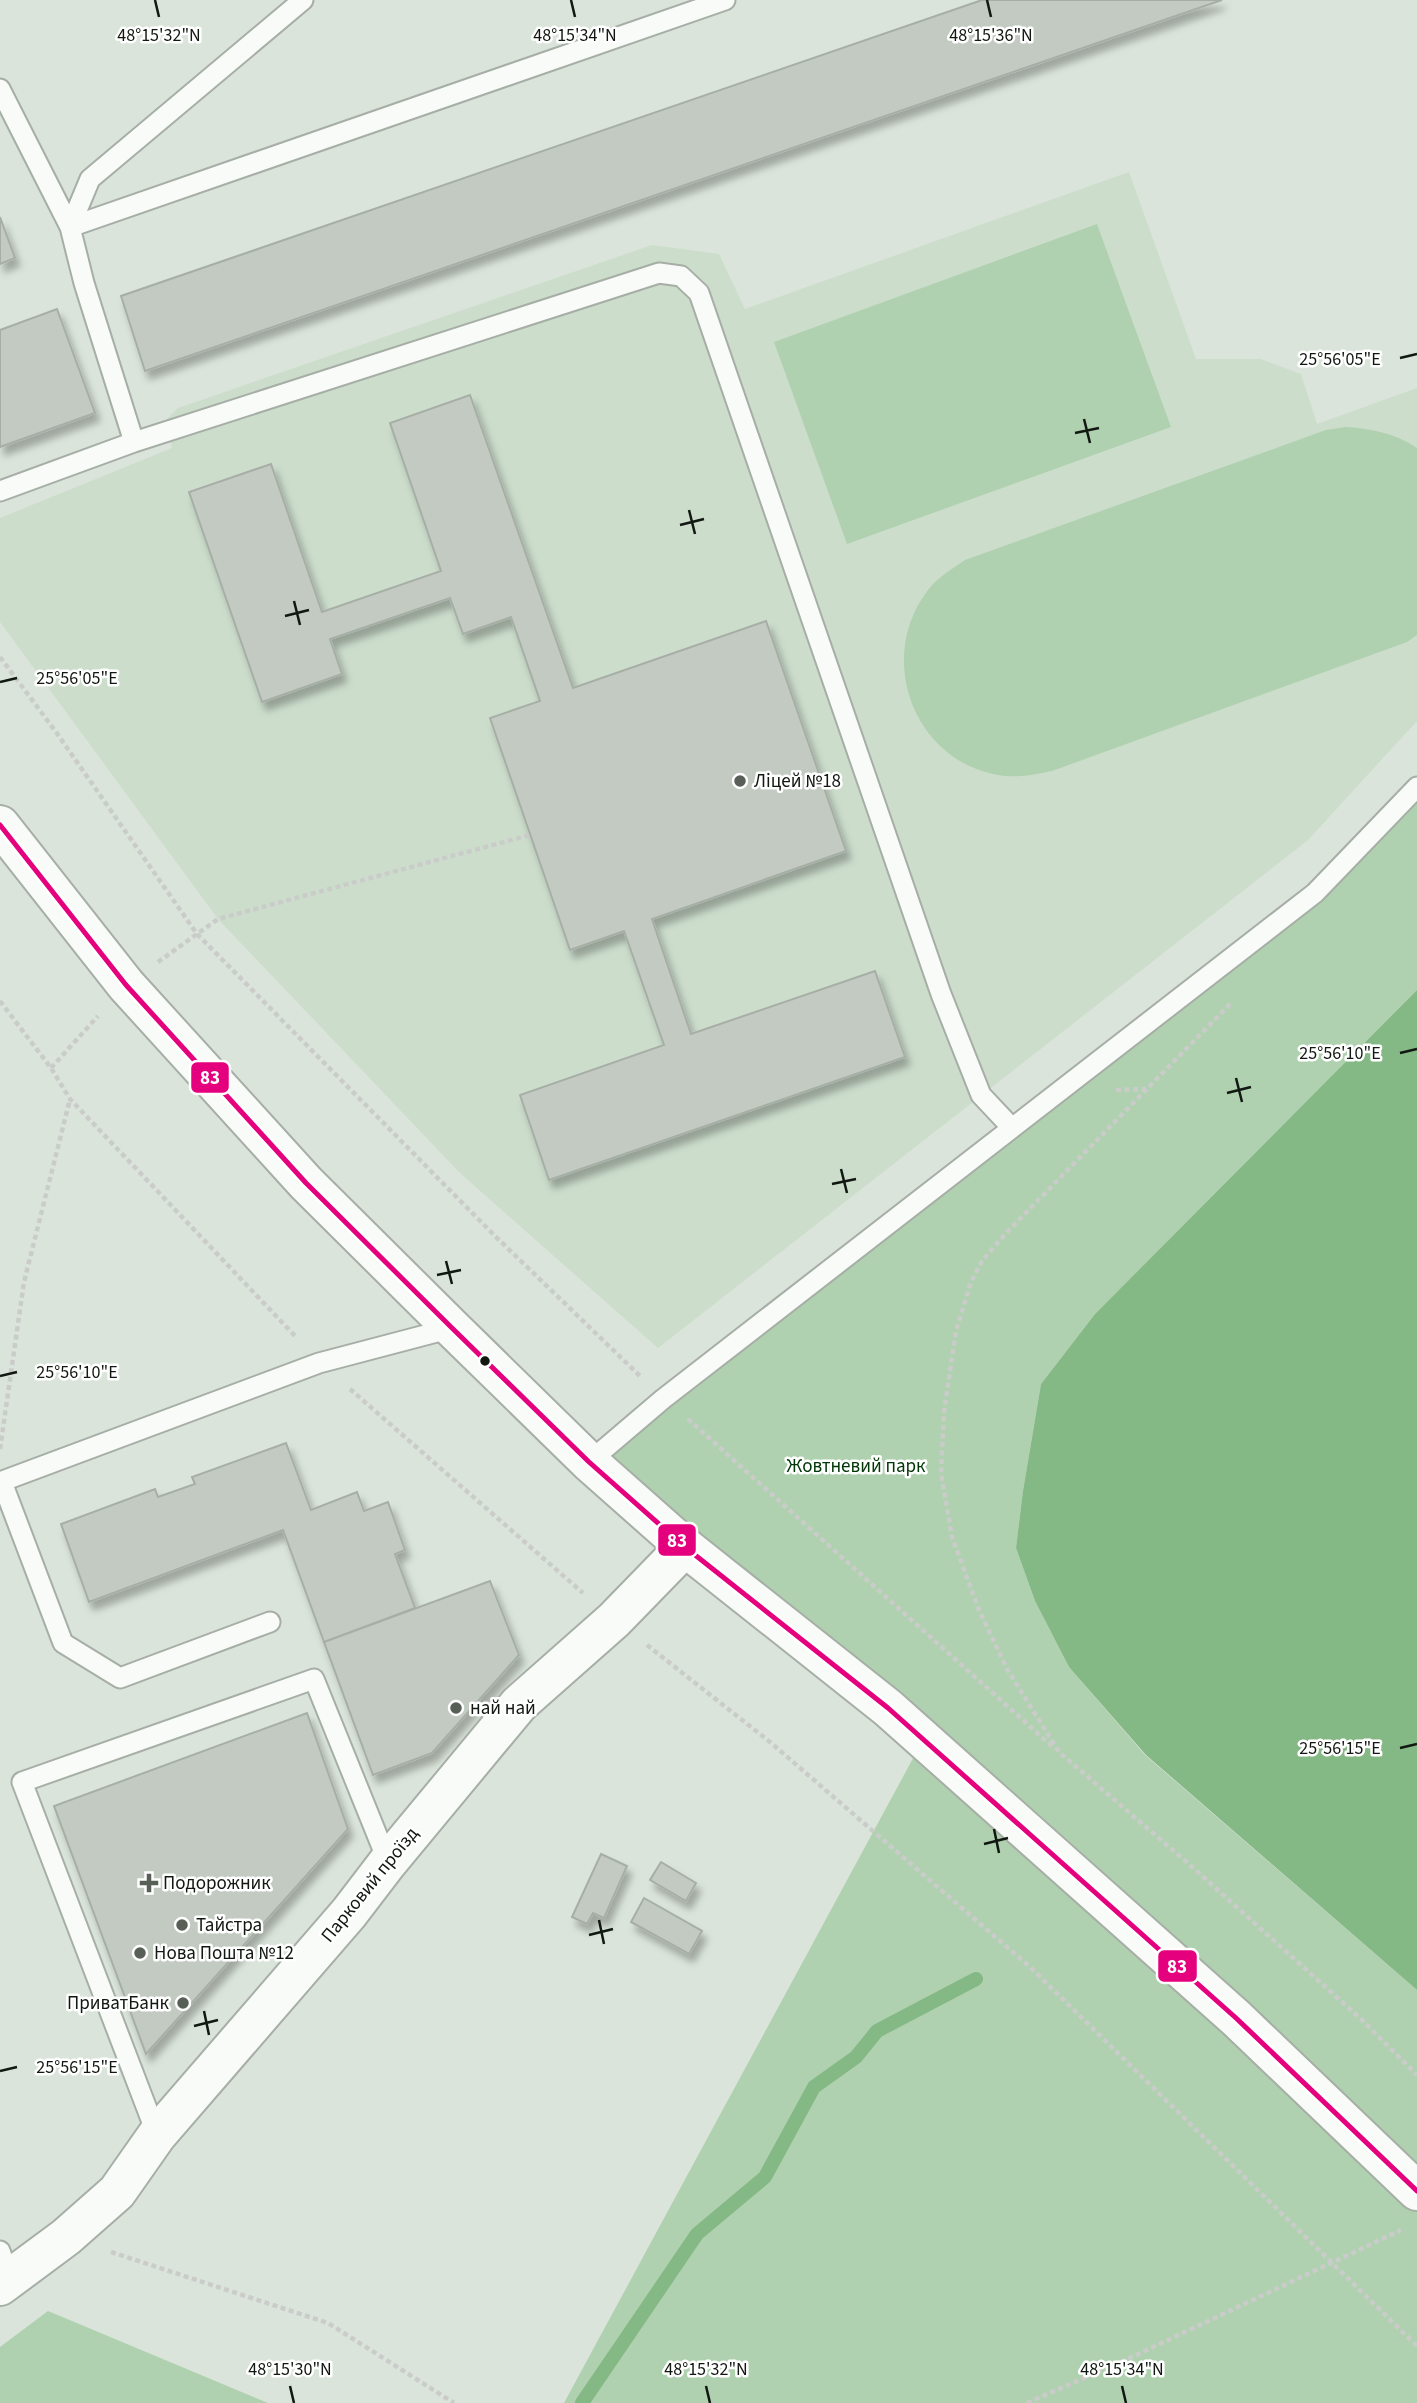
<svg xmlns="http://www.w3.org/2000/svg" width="1417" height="2403" viewBox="0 0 1417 2403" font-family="'Source Sans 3',sans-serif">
	<defs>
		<filter id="shadow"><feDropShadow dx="4.5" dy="8" stdDeviation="3.5" flood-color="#0004"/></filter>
	</defs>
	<rect width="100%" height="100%" fill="#dae4da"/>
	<!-- built -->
	<path fill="#cdc" d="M 1129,172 L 1196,359 L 1261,359 L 1301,374 L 1317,424 L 1417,388 L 1417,721 L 1308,840 L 658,1348 L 460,1173 L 218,919 L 0,622 L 0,518 L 172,448 L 166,420 L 178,408 L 652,245 L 719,254 L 745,309 Z"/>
	<!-- green -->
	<path fill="#afd1af" d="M 1097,224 L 1171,427 L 847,544 L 774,342 Z
		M 1346,427 C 1372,429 1395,433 1417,448 L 1417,635 L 1407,642 L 1052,771 C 1032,775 1013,779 993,774 C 911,756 877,656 928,590 C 938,577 952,569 965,560 L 1301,439 L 1326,430 Z
		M 1417,792 L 1417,990 L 1095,1314 L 1041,1384 L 1023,1491 L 1016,1548 L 1035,1601 L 1069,1667 L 1145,1755 L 1417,1990 L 1417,2403 L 564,2403 L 924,1738 L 594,1460 L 1316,896 Z
		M 48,2311 L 268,2403 L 0,2403 L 0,2347 Z"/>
	<!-- water -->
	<path fill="#84b884" d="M 1417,990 L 1417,1990 L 1146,1755 L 1069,1667 L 1035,1601 L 1016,1548 L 1023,1491 L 1041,1384 L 1095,1314 Z"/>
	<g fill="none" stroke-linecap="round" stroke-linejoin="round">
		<!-- stream -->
		<path stroke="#84b884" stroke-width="14" d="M 582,2403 L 697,2234 L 765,2177 L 814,2087 L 856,2057 L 877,2031 L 976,1979"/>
	</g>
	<!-- building -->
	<path fill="#c2cac2" stroke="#a7aea6" stroke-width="2" filter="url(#shadow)" d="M 982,0 L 1222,0 L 145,371 L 121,296 Z
		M 0,217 L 15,258 L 0,264 Z
		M 57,309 L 95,413 L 0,447 L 0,330 Z
		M 470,395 L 573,688 L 766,621 L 846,851 L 652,919 L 691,1034 L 875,971 L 905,1057 L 549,1180 L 520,1095 L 664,1045 L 624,931 L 570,950 L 490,718 L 540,701 L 511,617 L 463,634 L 450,598 L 330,639 L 342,674 L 262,702 L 189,492 L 271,464 L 322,612 L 441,571 L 390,423 Z
		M 286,1443 L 311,1510 L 357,1492 L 364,1511 L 388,1502 L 405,1550 L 395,1554 L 415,1608 L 324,1642 L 283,1530 L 89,1602 L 61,1524 L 155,1489 L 158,1497 L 195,1484 L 192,1477 Z
		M 490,1581 L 519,1655 L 432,1753 L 373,1775 L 324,1642 Z
		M 307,1713 L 348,1829 L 146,2054 L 54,1806 Z
		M 601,1854 L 627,1866 L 604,1918 L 593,1913 L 587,1924 L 572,1917 Z
		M 661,1862 L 696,1883 L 686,1901 L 650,1880 Z
		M 644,1898 L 702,1931 L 689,1954 L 631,1922 Z"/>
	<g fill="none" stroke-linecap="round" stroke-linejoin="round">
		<!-- lane casing -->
		<g stroke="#a6aea6" stroke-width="23">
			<path id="lane" d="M 0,89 L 70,227 L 725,0
				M 134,442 L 659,273 L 681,276 L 699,293 L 941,994 L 981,1095 L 1012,1128
				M 0,491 L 134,442 L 84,283 L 70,227 L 90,179 L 303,0
				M 589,1462 L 663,1399 L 1315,893 L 1417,787
				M 0,1482 L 319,1363 L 452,1328
				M 2,1482 L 63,1643 L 120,1678 L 270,1622
				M 157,2135 L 22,1782 L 314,1679 L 388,1862
				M 0,2251 L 10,2279"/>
		</g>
		<!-- street casing -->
		<g stroke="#a6aea6" stroke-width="42">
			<path id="street" d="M 0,2286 L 66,2237 L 117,2192 L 157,2135 L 349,1913 L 388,1862 L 519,1704 L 614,1620 L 685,1547"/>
		</g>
		<!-- secondary casing -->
		<g stroke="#a6aea6" stroke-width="42">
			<path id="secondary" d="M 0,825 L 126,985 L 306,1183 L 452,1328 L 589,1462 L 685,1547 L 888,1708 L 1236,2018 L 1417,2191"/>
		</g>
		<!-- path -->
		<path stroke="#caccca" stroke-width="4.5" stroke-dasharray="5 3.5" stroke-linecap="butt" d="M 0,657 L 56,732 L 197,934 L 495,1236 L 640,1376
			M 158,962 L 218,919 L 530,835
			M 0,1001 L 51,1068 L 70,1099 L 296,1337
			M 1230,1004 L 1007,1232 L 982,1261 L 971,1282 L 956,1331 L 944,1412 L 941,1473 L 952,1537 L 979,1610 L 1007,1669 L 1059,1752 L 1190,1865 L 1361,2019 L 1417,2075
			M 51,1068 L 98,1016
			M 1116,1090 L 1146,1089
			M 350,1389 L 583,1593
			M 688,1419 L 1054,1748
			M 0,1449 L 24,1282 L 70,1099
			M 647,1645 L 770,1742 L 1029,1966 L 1417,2346
			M 111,2252 L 328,2323 L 454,2403
			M 1027,2403 L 1132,2357 L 1401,2230"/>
		<!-- lane -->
		<use href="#lane" stroke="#f9fbf9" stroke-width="19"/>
		<!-- street -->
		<use href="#street" stroke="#f9fbf9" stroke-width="38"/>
		<!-- secondary -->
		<use href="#secondary" stroke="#f9fbf9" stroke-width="38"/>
		<!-- bus-1 casing -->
		<g stroke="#fff" stroke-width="10">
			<path id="bus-1" d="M 0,825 L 126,985 L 306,1183 L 452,1328 L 589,1462 L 685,1547 L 888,1708 L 1236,2018 L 1417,2191"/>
		</g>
		<!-- bus-1 -->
		<use href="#bus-1" stroke="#e5007d" stroke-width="5"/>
	</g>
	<!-- ticks -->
	<path fill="none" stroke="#111711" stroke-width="2.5" d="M 155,0 L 159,17M 571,0 L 575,17M 987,0 L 991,17M 1400,358 L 1417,354M 1084,419 L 1090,443M 1075,433 L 1099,428M 689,510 L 695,534M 680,525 L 704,519M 294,601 L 300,625M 285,616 L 309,610M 0,682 L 17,678M 1400,1053 L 1417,1049M 1236,1078 L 1242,1102M 1227,1093 L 1251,1087M 841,1169 L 847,1193M 832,1184 L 856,1179M 446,1261 L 452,1284M 437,1275 L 461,1270M 0,1376 L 17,1372M 1400,1748 L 1417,1744M 994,1829 L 999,1853M 984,1844 L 1008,1838M 599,1920 L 604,1944M 589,1935 L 613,1929M 204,2011 L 209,2035M 194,2026 L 218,2020M 0,2071 L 17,2067M 290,2386 L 294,2403M 706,2386 L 710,2403M 1122,2386 L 1126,2403"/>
	<!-- markers -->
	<g fill="#575f57" stroke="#fff" stroke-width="2.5">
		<circle cx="740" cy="781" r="7"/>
		<circle cx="456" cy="1708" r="7"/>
		<path d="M145.5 1872.5h7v7h7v7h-7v7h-7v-7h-7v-7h7z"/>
		<circle cx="182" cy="1925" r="7"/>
		<circle cx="140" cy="1953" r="7"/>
		<circle cx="183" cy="2003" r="7"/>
	</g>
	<circle fill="#111711" stroke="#fff" stroke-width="2.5" cx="485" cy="1361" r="6"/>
	<g text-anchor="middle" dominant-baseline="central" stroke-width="5" stroke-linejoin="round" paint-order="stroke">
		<!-- poi labels -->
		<g font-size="19" fill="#111711" stroke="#fff" text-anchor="start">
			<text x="754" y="781">Ліцей №18</text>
			<text x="470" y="1708">най най</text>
			<text x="163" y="1883">Подорожник</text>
			<text x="196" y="1925">Тайстра</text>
			<text x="154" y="1953">Нова Пошта №12</text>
			<text x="169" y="2003" text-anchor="end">ПриватБанк</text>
		</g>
		<!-- park labels -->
		<g font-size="19" fill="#013606" stroke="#fff">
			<text x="856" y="1466">Жовтневий парк</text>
		</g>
		<!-- street labels -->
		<g font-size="19" fill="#111711" stroke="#fff">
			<text transform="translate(370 1885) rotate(-51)">Парковий проїзд</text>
		</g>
	</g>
	<g font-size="18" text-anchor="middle" fill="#111711" stroke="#fff" stroke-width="5" stroke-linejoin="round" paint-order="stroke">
		<text x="159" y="41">48°15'32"N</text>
		<text x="575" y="41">48°15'34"N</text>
		<text x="991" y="41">48°15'36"N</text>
		<text x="1340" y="365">25°56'05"E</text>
		<text x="77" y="684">25°56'05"E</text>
		<text x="1340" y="1059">25°56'10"E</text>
		<text x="77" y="1378">25°56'10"E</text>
		<text x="1340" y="1754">25°56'15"E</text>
		<text x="77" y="2073">25°56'15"E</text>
		<text x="290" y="2375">48°15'30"N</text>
		<text x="706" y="2375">48°15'32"N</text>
		<text x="1122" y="2375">48°15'34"N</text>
	</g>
	<g stroke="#fff" stroke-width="2.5">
		<rect x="190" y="1061" width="40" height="33" rx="7" fill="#e5007d"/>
		<rect x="657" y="1523" width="40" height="34" rx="7" fill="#e5007d"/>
		<rect x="1157" y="1949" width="41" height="34" rx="7" fill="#e5007d"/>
	</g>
	<g font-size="19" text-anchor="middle" font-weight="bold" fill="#fff">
		<text x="210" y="1084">83</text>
		<text x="677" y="1547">83</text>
		<text x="1177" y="1973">83</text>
	</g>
</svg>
